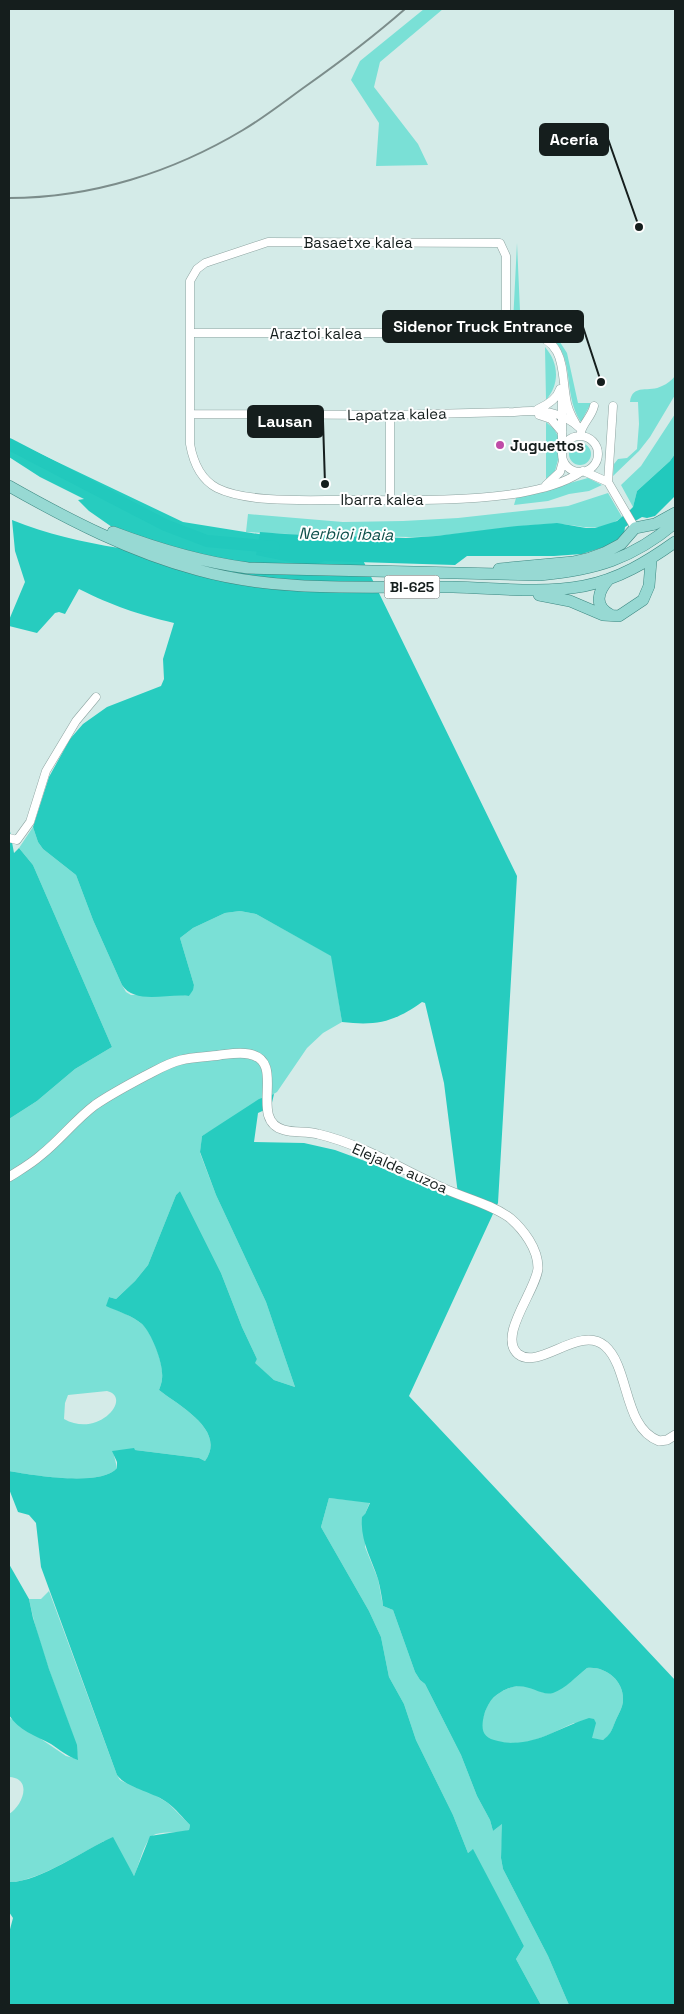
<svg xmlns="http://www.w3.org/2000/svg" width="684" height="2014" viewBox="0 0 684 2014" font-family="'Space Grotesk',sans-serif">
	<rect width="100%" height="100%" fill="#d4ebe8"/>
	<!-- green -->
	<path fill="#7ae0d6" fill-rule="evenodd" d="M 424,9 L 443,9 L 380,62 L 374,87 L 418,144 L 428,165 L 376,166 L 379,123 L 351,80 L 360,61 Z
		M 517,243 L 520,311 L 536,325 L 558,339 L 567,353 L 578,403 L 591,403 L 581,422 C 560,390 580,351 540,330 C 532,326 522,325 513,323 Z
		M 545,347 C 559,363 560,384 546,400 Z
		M 675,376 L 675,395 L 650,437 L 639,451 L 613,476 L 614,464 L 618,459 L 627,458 L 637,449 L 639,424 L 638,402 L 630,402 C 632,383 650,393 662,386 C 667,384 672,380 675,376 Z
		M 675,414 L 675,454 L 670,461 L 637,491 L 633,507 L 621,485 L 641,466 Z
		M 546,422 L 554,429 L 558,436 L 559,456 L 555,471 L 546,479 Z
		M569 454a11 11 0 1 1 22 0a11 11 0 1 1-22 0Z
		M 588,478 L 602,485 L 589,491 L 569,494 L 548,501 L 514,505 L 516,498 Z
		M 608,493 L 622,517 C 597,537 576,522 549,524 C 511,526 474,533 436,536 C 410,538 385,536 360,536 C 322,535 284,534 246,532 L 248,514 L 343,522 L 403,521 L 458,518 L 568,506 Z
		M 33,827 L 38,842 L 43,849 L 76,875 L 93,920 L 122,985 L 126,992 L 131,995 L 177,994 L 189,996 L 194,985 L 180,938 L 193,928 L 225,913 L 240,911 L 256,914 L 332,956 L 342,1022 L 323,1033 L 307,1048 L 277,1092 L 202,1136 L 200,1153 L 216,1195 L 266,1302 L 295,1387 L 274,1380 L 254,1363 L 257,1359 L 242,1327 L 221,1273 L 180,1191 L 176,1195 L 148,1265 L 135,1281 L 116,1299 L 109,1297 L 107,1305 C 117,1311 133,1316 142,1324 C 153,1334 164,1364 162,1379 C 162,1382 160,1387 159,1390 C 179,1406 227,1430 205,1461 L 199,1458 L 135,1450 L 113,1451 L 117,1468 C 101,1487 32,1475 9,1471 L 9,1119 L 37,1101 L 75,1069 L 112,1047 L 33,865 L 19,848 ZM 107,1391 C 133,1397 99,1439 64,1419 L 65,1403 L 68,1395 Z
		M 329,1498 L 370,1502 L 365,1514 L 365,1547 L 378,1579 L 383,1606 L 393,1610 L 415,1672 L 420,1680 L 425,1684 L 461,1755 L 477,1796 L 490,1820 L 493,1831 L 503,1823 L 501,1858 L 503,1869 L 548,1956 L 569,2005 L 541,2005 L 516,1959 L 524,1946 L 472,1850 L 468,1853 L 453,1815 L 416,1740 L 404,1704 L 389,1677 L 381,1637 L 369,1611 L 321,1527 Z
		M 49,1591 L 117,1775 L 120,1780 L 134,1787 L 148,1791 L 168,1803 L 190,1825 L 189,1830 C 178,1834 166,1831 156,1834 C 144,1838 140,1864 134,1876 L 124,1860 L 104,1841 C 81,1853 34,1883 9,1882 L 9,1814 C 23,1806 33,1778 9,1777 L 9,1715 L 10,1718 L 66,1756 L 78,1759 C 76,1739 67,1720 60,1700 C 48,1667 36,1634 29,1599 L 41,1599 Z
		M 587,1668 C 606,1666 624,1681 623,1700 C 623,1707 618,1715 615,1722 C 612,1730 610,1736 603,1740 L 592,1739 L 574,1723 C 560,1729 546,1737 531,1741 C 521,1744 495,1744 486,1738 C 479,1732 482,1719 485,1712 C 490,1694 512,1682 530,1687 C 535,1688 540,1692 545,1693 C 560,1693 576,1677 587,1668 Z"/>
	<!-- forest -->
	<path fill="#27ccbf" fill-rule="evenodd" d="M 9,439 L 183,522 L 358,550 L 517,876 L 498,1203 L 409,1396 L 675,1680 L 675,2005 L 569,2005 L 548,1956 L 503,1869 L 501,1858 L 502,1824 L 493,1831 L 490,1820 L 477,1796 L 461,1755 L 425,1684 L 420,1680 L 415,1672 L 393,1610 L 383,1606 C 382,1597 380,1587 378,1579 C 371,1557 360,1541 362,1517 L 365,1514 L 370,1503 L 329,1498 L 321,1527 L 369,1611 L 381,1637 L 389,1677 L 404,1704 L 416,1740 L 453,1815 L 468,1853 L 473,1849 L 524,1946 L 516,1959 L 541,2005 L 9,2005 L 9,1933 L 13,1918 L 9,1912 L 9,1882 C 38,1883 85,1849 113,1837 L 134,1876 L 150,1836 L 189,1830 L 190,1825 C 183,1818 176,1809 168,1803 C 154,1792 126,1788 117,1775 L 41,1567 L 36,1523 L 29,1515 L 18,1512 L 9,1489 L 9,1471 C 32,1475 101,1487 117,1468 L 117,1462 L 112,1451 L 134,1448 L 135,1450 L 199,1458 L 205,1461 C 227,1430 179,1406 159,1390 C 160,1387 162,1382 162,1379 C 164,1364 152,1334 142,1324 C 133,1316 117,1311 106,1306 L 109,1297 L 116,1299 L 135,1281 L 148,1265 L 176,1195 L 180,1191 L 221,1273 L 242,1327 L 257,1359 L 255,1363 L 274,1380 L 295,1387 L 266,1302 L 216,1195 L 200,1152 L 202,1136 L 259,1099 L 274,1094 L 271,1107 L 258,1113 L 254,1142 L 304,1143 L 335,1150 L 373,1164 L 408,1180 L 458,1194 L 444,1083 L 425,1003 L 422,1002 C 394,1022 377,1026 342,1022 L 331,956 L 256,914 L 240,911 L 225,913 L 193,928 L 180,938 L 194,985 L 193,990 L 189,996 C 168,993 135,1005 122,985 L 93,920 L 76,875 L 43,849 L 38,842 L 33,827 L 49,777 L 70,739 L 83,724 L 107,707 L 161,686 L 164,679 L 163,659 L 174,623 C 137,614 113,606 79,589 L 65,614 L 59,612 L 55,613 L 37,633 L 9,626 L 9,620 L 25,582 L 15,551 L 12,520 C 47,534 82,542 119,548 L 122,534 L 89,511 L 78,500 L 84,499 L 40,477 L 9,457 ZM 587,1668 C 606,1666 624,1681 623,1700 C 623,1707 618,1715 615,1722 C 612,1730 610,1735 603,1740 L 592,1738 L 596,1723 L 594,1719 L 589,1718 C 557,1728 532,1749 498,1741 C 485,1738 481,1733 483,1720 C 485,1709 490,1698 501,1692 C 526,1677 537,1697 553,1693 C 565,1689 577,1676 587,1668 Z
		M 9,826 L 14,853 L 19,848 L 33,865 L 112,1047 L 75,1069 L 37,1101 L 9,1119 Z
		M 9,1564 L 29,1599 L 33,1618 L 49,1669 L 77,1745 L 78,1760 C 67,1756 60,1750 51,1744 C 36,1736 18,1730 9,1715 Z"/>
	<!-- water -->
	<path fill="#22c9bd" d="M 675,454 L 675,496 L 655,516 L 647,518 L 642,517 L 625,527 L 624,535 L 616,543 L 582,554 L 554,556 L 467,556 L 455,565 L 325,561 L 310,566 L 256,555 L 260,532 L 285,534 L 406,538 L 436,536 L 517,526 L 557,523 L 586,528 L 595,528 L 617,521 L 629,511 L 633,507 L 637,491 L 670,461 Z"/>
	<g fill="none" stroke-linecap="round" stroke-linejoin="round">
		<!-- river -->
		<path stroke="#22c9bd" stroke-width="12" d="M 9,444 L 165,525 L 207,541 L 274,547"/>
		<!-- minor casing -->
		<g stroke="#8da3a0" stroke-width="9">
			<path id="minor" d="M 506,331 L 506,256 L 500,243 L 268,242 L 205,263 L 197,269 L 190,281 L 190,444 C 193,461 200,479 217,488 C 247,503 307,500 341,500 C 401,500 461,502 520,493 C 541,489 563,484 581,472
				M 190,333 L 530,333 C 566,342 561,369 566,398 C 567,408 571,416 576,424
				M 562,394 L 562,450
				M 613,406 L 608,482 L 635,528
				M 538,409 C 547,405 557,399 560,389
				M 190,414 L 390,415 L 514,412 C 540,409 562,411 581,429
				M 390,415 L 390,500
				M 539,415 L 551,419 L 562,432
				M 581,432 C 583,423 592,416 594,406
				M562 454a18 18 0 1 1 36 0a18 18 0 1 1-36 0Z
				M 583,471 L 608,482
				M 546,485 L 560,472 L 563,461
				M 9,838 L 17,840 L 30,822 L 46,771 L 76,721 L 96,697"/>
		</g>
		<!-- tertiary casing -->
		<g stroke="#8da3a0" stroke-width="10">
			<path id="tertiary" d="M 9,1177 C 20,1170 31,1164 41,1155 C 60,1140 75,1120 95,1105 C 111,1094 128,1085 145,1076 C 157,1070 168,1063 181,1060 C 193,1057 207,1057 220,1055 C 229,1054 239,1052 249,1054 C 288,1061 247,1120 284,1130 C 294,1133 307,1131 318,1134 C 361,1144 403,1170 443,1188 C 464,1198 491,1204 510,1218 C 517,1224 524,1232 529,1240 C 534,1248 538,1258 538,1268 C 537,1289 497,1336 518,1354 C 539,1371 580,1324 605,1346 C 630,1368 623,1428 659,1441 L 667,1440 L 675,1435"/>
		</g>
		<!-- primary casing -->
		<g stroke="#3c8780" stroke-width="12">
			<path id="primary" d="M 9,486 C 69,520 131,552 198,570 C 280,593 368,586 453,587 C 497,588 540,594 584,586 C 619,579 647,562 675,542
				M 113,532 C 158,549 201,562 248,568 L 540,575 C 595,570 632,559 675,523
				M 499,569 L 573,562 L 590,558 L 604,553 L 621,544 L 635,528 L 655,524 L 675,513
				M 609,579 C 598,591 593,606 611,615
				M 539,595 L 570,601 L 603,615 L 619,616 L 643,600 L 649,586 L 651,561"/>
		</g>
		<!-- minor -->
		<use href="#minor" stroke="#fff" stroke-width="8"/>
		<!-- tertiary -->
		<use href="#tertiary" stroke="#fff" stroke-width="9"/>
		<!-- primary -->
		<use href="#primary" stroke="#97d9d3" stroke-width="11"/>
		<!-- rail -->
		<path stroke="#7c8d8b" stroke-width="2" d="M 9,198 C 92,198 173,172 243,130 C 265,117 285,101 306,86 C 340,62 373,37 405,9"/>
	</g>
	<!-- markers -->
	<circle fill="#bf4ca7" stroke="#fff" stroke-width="2" cx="500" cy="445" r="5"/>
	<g text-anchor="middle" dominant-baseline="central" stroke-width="4" stroke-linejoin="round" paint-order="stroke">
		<!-- shield labels -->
		<rect fill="#fff" stroke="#5b6261" stroke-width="1" x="384.5" y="575.5" width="55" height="23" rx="4"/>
		<g font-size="14" font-weight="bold" fill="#151e1d">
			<text x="412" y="587">BI-625</text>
		</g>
		<!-- street labels -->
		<g font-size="15" fill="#151e1d" stroke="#fff">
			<text x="358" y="242">Basaetxe kalea</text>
			<text x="316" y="333">Araztoi kalea</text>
			<text transform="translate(397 414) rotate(-1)">Lapatza kalea</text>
			<text x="382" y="499">Ibarra kalea</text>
			<text transform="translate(400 1168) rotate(24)">Elejalde auzoa</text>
		</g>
		<!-- poi labels -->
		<g font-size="15" font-weight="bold" fill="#151e1d" stroke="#fff" text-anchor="start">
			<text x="510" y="445">Juguettos</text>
		</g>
		<!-- water labels -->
		<g font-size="16" font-style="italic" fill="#10514c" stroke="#fff">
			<text transform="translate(346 534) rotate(1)">Nerbioi ibaia</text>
		</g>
	</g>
	<!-- callouts -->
	<path fill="none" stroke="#151e1d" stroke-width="2" d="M639 227L608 139M601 382L583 327M325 484L323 421"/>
	<g fill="#151e1d" stroke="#fff" stroke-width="2">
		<circle cx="639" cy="227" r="5"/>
		<circle cx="601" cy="382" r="5"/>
		<circle cx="325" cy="484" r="5"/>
	</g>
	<g fill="#151e1d" stroke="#151e1d" stroke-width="2">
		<rect x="540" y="124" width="68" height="31" rx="5"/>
		<rect x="383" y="311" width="200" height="31" rx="5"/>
		<rect x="248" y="406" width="75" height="31" rx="5"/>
	</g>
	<g font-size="16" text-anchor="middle" font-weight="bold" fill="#fff">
		<text x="574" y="145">Acería</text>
		<text x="483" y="332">Sidenor Truck Entrance</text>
		<text x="285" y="427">Lausan</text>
	</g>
	<!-- border -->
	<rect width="684" height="2014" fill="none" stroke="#151e1d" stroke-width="20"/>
</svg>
